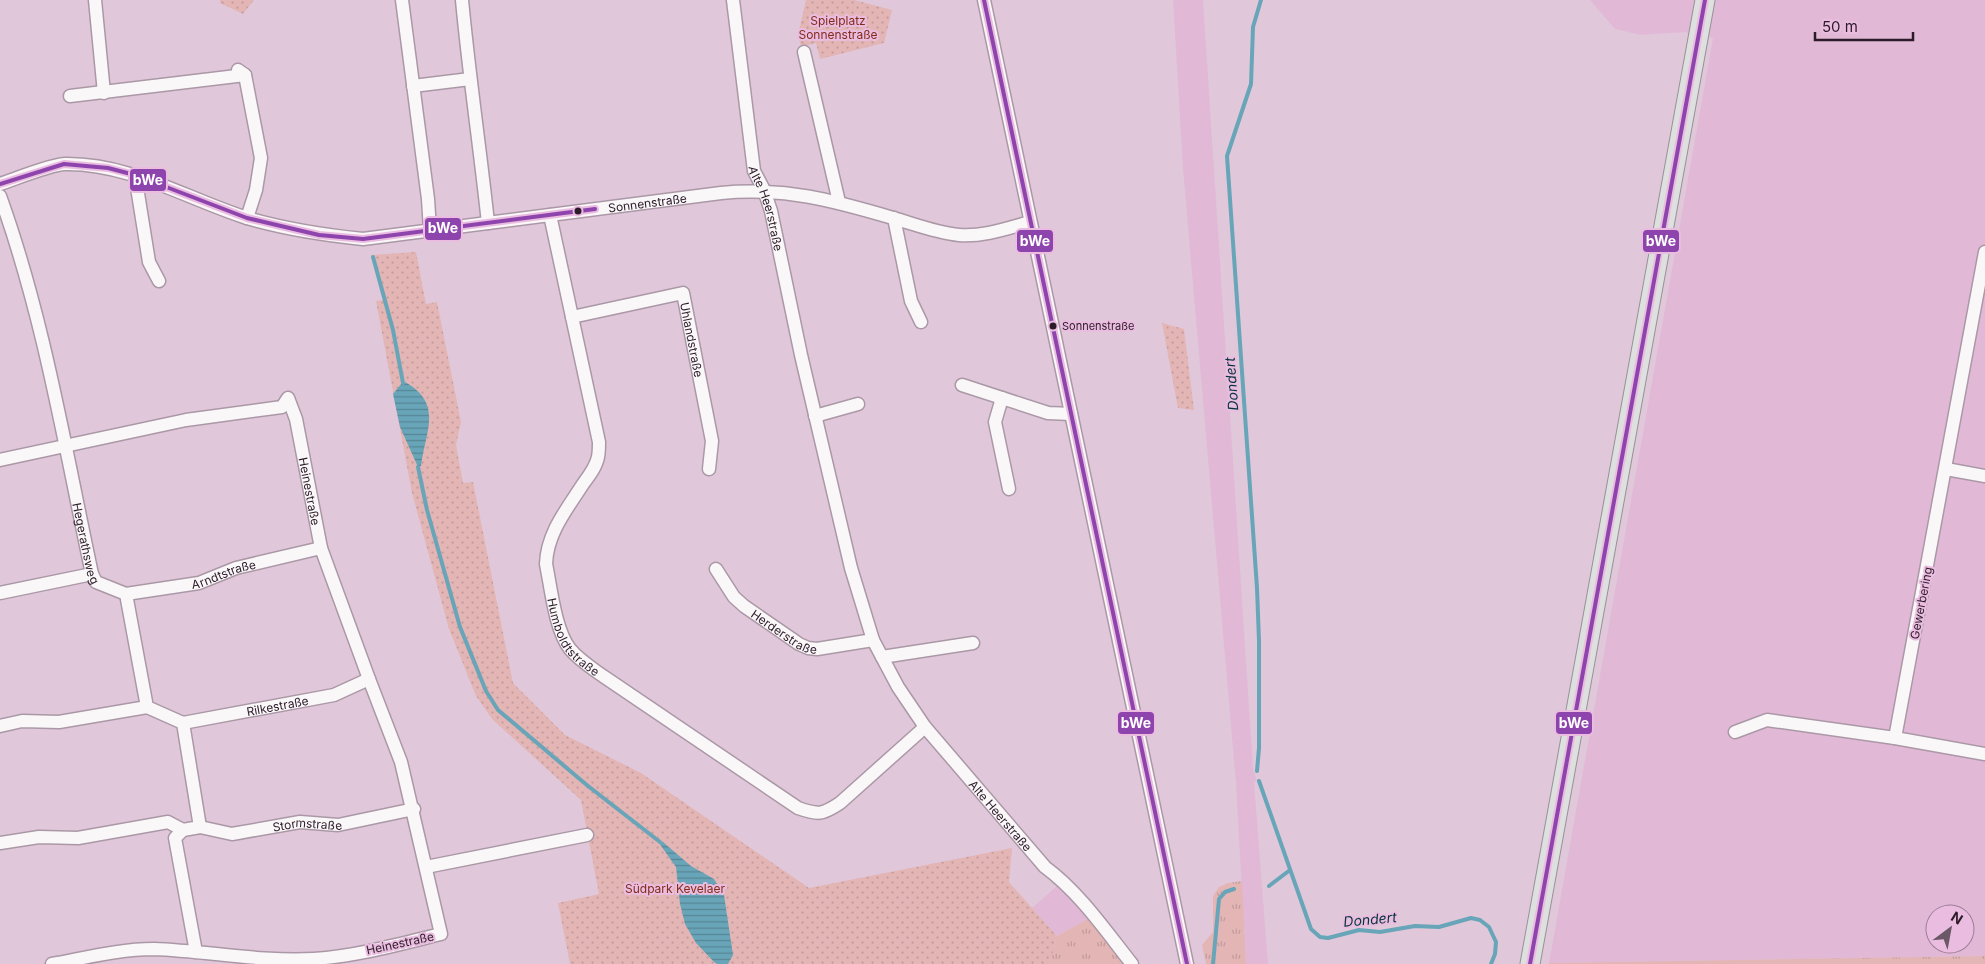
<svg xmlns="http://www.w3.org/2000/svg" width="1985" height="964" viewBox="0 0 1985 964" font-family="Inter,sans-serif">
	<defs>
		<pattern id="grass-tufts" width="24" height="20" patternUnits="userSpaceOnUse" patternTransform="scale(1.25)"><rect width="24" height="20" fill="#e3b5b5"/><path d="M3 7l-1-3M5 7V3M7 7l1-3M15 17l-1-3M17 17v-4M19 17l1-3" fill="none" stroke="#c39b9c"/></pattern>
		<pattern id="park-dots" width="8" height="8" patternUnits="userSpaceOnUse" patternTransform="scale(1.25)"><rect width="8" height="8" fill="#e3b5b5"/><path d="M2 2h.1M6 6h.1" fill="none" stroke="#c39b9c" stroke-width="1.8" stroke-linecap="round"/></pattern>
		<pattern id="water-rules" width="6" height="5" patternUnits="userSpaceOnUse" patternTransform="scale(1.25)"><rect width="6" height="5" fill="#68a5b8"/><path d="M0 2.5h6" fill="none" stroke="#568696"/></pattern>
	</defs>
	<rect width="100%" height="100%" fill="#e0c8da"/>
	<!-- built -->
	<path fill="#e1b9d7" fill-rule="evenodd" d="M 1173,0 L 1203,0 L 1253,768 L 1257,781 L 1254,782 L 1268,964 L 1246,964 L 1236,784 L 1183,169 Z
		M 1590,0 L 1985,0 L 1985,956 L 1549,963 L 1713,38 L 1685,32 L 1641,35 L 1615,29 ZM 1935,914 L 1965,914 L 1965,944 L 1935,944 Z
		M 1058,885 L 1088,919 L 1057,936 L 1032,908 Z"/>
	<!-- grass -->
	<path fill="url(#grass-tufts)" d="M 1242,881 L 1246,964 L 1206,964 L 1202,945 L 1213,932 L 1213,896 L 1219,887 L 1228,883 Z
		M 1088,919 L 1127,964 L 1050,964 L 1057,936 Z
		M 1985,956 L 1985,964 L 1549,964 L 1549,963 Z"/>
	<!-- park -->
	<path fill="url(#park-dots)" d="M 220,0 L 254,0 L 243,14 L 220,3 Z
		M 806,0 L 854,0 L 892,10 L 884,43 L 820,59 L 816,43 L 801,47 L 798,35 Z
		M 416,252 L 426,304 L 437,302 L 461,422 L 456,445 L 463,483 L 473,482 L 513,683 L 565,735 L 641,773 L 809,888 L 1012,848 L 1009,882 L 1057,936 L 1050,964 L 570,964 L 558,903 L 599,894 L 581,800 L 492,719 L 476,696 L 449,629 L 412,493 L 376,301 L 383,300 L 371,255 Z
		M 1162,323 L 1184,329 L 1194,410 L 1178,408 Z"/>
	<!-- water -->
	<path fill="url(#water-rules)" d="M 405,382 C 444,404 425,432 421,466 L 418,467 L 400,427 L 393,394 L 402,383 Z
		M 663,842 L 691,866 L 714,879 L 724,895 L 733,955 L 728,964 L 717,964 L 714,962 L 696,943 L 685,924 L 680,904 L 676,867 L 659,843 Z"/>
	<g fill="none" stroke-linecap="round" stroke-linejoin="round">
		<!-- stream -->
		<path stroke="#68a5b8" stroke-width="4" d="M 373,257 L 393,330 L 403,383
			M 418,467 L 427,510 L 460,627 L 486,691 L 498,710 L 588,786 L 660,842
			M 1257,771 L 1259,748 L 1259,641 L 1257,588 L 1227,156 L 1251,84 L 1253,27 L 1261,0
			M 1259,781 L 1311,929 L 1320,937 L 1328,938 L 1359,930 L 1380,932 L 1415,926 L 1439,927 L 1471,918 L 1480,920 L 1489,927 L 1496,942 L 1495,954 L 1491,964
			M 1269,886 L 1290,870
			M 1213,964 L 1219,899 L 1225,892 L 1234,889"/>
		<!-- minor casing -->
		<g stroke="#ab98a6" stroke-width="15">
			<g id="minor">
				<path d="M 95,0 L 104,93"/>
				<path d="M 402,0 L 428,199 L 430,230"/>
				<path d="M 462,0 C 469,75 480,148 488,223"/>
				<path id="s1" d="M 733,0 L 754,171 L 764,190 L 771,211 L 801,355 L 851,568 L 873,640 L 898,687 L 925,727 L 1045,867 C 1080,893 1105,930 1132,964"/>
				<path d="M 984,0 L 1187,964"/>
				<path d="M 804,52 L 839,202"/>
				<path d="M 238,70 L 245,75 L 261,158 L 256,190 L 247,218"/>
				<path d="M 413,86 L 470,79"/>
				<path d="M 70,96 L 245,75"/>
				<path d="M 135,175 L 149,262 L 159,281"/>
				<path id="s2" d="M 0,184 C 15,179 52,164 65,164 C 130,163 187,199 247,218 C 285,229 324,235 363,239 L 721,193 C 784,187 832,200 893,218 C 914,224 937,233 959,235 C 983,237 1008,228 1030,222"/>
				<path id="s3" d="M 0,196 C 44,318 65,448 92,574 L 96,582 L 126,594 L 147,707 L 183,723 L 200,827 L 183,830 L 175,838 L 196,952"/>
				<path id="s4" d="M 550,215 L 599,442 C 599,447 599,452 598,457 C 596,467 589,476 583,484 C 567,509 547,533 546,564 C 551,588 555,630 570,649 C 579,660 592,668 603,676 L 798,808 C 818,815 822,815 840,803 L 925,727"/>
				<path d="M 894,218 L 911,301 L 921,322"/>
				<path d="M 1985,252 L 1895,738 L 1985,754"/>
				<path id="s5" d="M 572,317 L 683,293 L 712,441 L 709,469"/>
				<path d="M 962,385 L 1048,413 L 1071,414"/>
				<path d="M 1002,398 L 995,422 L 1009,489"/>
				<path d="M 815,416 L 858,404"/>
				<path id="s6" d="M 0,460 L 186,420 L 282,407 L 288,398 L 296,419 L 321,548 L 369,679 L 401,762 L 441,934 C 400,944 357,956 314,959 C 260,962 207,951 154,949 C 120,949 85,958 52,964"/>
				<path d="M 1946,469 L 1985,476"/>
				<path id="s7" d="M 716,569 L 734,597 L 744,606 L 799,644 L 808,648 L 817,649 L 873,640"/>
				<path d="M 0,593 L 92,574"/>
				<path id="s8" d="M 126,594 L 199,583 L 236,568 L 321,548"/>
				<path d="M 882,657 L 973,643"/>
				<path id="s9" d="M 183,723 L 334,695 L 369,679"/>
				<path d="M 0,726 L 22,721 L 59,722 L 147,707"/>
				<path d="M 1735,732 L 1767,720 L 1895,738"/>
				<path id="s10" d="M 200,827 L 232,834 L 300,822 L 338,825 L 414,809"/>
				<path d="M 0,843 L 39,837 L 78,838 L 168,822 L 183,830"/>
				<path d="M 426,867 L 587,835"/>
			</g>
		</g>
		<!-- primary casing -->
		<g stroke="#959295" stroke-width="21">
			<path id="primary" d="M 1530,964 C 1591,643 1644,321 1705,0"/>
		</g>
		<!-- minor -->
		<use href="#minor" stroke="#faf7f9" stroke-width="12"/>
		<!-- primary -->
		<use href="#primary" stroke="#dedfdf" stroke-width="19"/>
		<!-- bus-1 casing -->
		<g stroke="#eabde0" stroke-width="8">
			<path id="bus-1" d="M 984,0 L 1187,964
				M 0,184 L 64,164 L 108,168 L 135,175 L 247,218 L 319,235 L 363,239 L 595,209
				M 1530,964 L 1705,0"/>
		</g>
		<!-- bus-1 -->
		<use href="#bus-1" stroke="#8e44ad" stroke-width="4"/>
	</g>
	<!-- markers -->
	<g fill="#2c1c29" stroke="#eabde0" stroke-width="2">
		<circle cx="578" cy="211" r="4.5"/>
		<circle cx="1053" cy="326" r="4.5"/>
	</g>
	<g text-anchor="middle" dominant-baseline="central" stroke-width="4" stroke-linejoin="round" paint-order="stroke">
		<!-- bus labels -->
		<g font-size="11" fill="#2c1c29" stroke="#eabde0" text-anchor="start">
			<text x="1062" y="326">Sonnenstraße</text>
		</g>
		<!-- park labels -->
		<g font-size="12" fill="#822c18" stroke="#eabde0">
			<text x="838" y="20">Spielplatz<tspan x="838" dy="14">Sonnenstraße</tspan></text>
			<text x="675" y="888">Südpark Kevelaer</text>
		</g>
		<!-- street labels -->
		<g font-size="12" fill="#2c1c29" stroke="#eabde0">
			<text stroke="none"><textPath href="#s2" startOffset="664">Sonnenstraße</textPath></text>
			<text stroke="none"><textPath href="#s1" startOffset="212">Alte Heerstraße</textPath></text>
			<text stroke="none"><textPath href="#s5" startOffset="161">Uhlandstraße</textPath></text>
			<text stroke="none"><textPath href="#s6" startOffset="394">Heinestraße</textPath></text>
			<text stroke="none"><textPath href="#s3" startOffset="358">Hegerathsweg</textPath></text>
			<text stroke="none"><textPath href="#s8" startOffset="100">Arndtstraße</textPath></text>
			<text transform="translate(1921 603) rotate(-79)">Gewerbering</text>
			<text stroke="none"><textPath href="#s7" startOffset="95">Herderstraße</textPath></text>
			<text stroke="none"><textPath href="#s4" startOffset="448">Humboldtstraße</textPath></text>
			<text stroke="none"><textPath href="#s9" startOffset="96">Rilkestraße</textPath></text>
			<text stroke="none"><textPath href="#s1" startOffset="875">Alte Heerstraße</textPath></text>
			<text stroke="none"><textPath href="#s10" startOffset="109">Stormstraße</textPath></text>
			<text transform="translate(400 943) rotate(-12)">Heinestraße</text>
		</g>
		<!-- water labels -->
		<g font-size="14" font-style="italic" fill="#06343d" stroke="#eabde0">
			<text transform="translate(1231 384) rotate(-94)">Dondert</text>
			<text transform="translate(1370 919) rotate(-5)">Dondert</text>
		</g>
	</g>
	<g stroke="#eabde0" stroke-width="2">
		<rect x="129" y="168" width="38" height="24" rx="5" fill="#8e44ad"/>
		<rect x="424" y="217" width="38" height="24" rx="5" fill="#8e44ad"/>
		<rect x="1642" y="229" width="38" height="24" rx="5" fill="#8e44ad"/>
		<rect x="1016" y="229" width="38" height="24" rx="5" fill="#8e44ad"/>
		<rect x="1117" y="711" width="38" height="24" rx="5" fill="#8e44ad"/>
		<rect x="1555" y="711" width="38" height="24" rx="5" fill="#8e44ad"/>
	</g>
	<g font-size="14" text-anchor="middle" font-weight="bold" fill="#fff">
		<text x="148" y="185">bWe</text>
		<text x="443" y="233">bWe</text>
		<text x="1661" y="246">bWe</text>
		<text x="1035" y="246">bWe</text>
		<text x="1136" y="728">bWe</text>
		<text x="1574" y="728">bWe</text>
	</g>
	<!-- north arrow -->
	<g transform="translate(1950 929) rotate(32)"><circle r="24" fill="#eabde0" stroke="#9e7d97"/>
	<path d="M0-4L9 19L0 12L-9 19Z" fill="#6b5867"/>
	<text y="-8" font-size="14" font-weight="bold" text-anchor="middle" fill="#2c1c29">N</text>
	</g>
	<!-- scale -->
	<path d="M1815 32v8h98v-8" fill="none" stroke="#2c1c29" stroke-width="2.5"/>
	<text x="1822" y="32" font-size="15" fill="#2c1c29" stroke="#eabde0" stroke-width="4" paint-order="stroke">50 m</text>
</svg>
